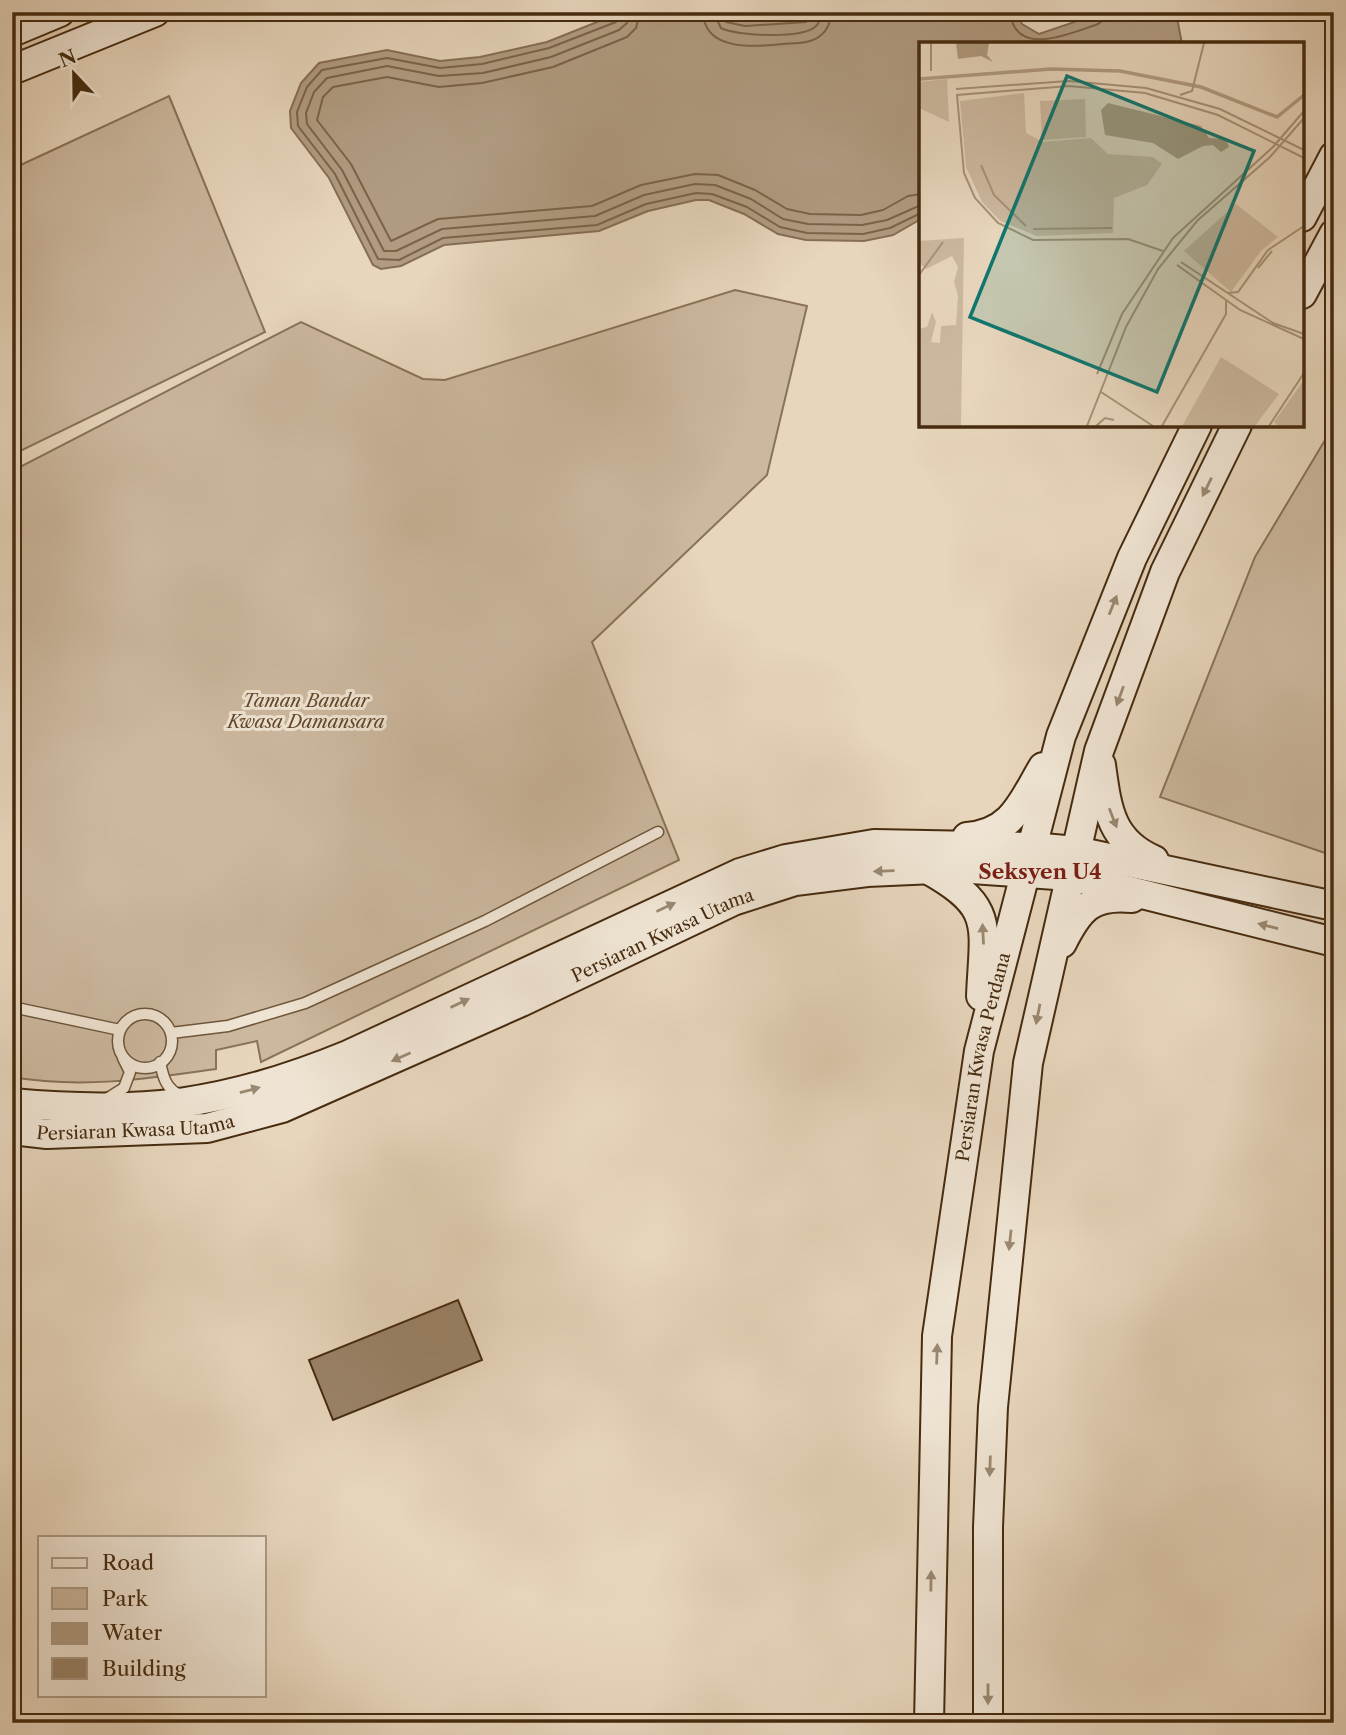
<svg xmlns="http://www.w3.org/2000/svg" width="1346" height="1735" viewBox="0 0 1346 1735" font-family="'Libre Caslon Text',serif">
	<rect width="100%" height="100%" fill="#e7d5bc"/>
	<filter id="stains"><feTurbulence type="fractalNoise" baseFrequency=".00286" numOctaves="4"/><feColorMatrix values="0 0 0 0 .2 0 0 0 0 .09 0 0 0 0 .02 0 0 0 .5 -.17"/></filter>
	<radialGradient id="worn" r=".72"><stop offset=".6" stop-color="#630" stop-opacity="0"/><stop offset="1" stop-color="#630" stop-opacity=".3"/></radialGradient>
	<!-- green -->
	<path fill="#ccb89f" stroke="#897257" stroke-width="2" d="M 169,96 L 265,332 L 12,455 L 12,169 Z
		M 735,290 L 807,306 L 767,475 L 592,642 L 679,860 L 261,1062 L 257,1041 L 216,1050 L 216,1069 C 147,1079 81,1089 12,1077 L 12,471 L 301,322 L 423,379 L 445,380 Z
		M 1334,425 L 1334,856 L 1160,797 L 1255,557 Z"/>
	<!-- water -->
	<path fill="#b09b81" stroke="#866e53" stroke-width="2" d="M 622,12 L 722,12 L 745,19 L 820,12 L 1015,12 L 1022,24 L 1039,34 L 1104,12 L 1176,12 L 1182,44 L 921,44 L 921,219 L 893,235 L 864,241 L 806,240 L 778,234 L 744,214 L 709,200 L 696,200 L 648,211 L 599,231 L 444,245 L 401,266 L 381,269 L 373,265 L 329,178 L 291,128 L 290,111 L 301,83 L 319,63 L 387,50 L 440,61 L 480,57 L 547,42 Z"/>
	<g fill="none" stroke-linecap="round" stroke-linejoin="round">
		<!-- shore -->
		<path stroke="#7b6348" stroke-width="2" d="M 621,12 L 616,22 L 549,48 L 482,64 L 440,68 L 387,58 L 322,70 L 307,87 L 297,112 L 298,126 L 335,174 L 378,259 L 399,260 L 443,238 L 597,225 L 646,204 L 696,193 L 712,194 L 747,207 L 780,227 L 807,233 L 863,234 L 890,228 L 921,213
			M 629,12 L 627,23 L 619,30 L 551,57 L 483,73 L 439,76 L 387,66 L 327,78 L 314,92 L 306,113 L 307,124 L 342,170 L 384,251 L 396,251 L 442,229 L 595,216 L 644,195 L 695,184 L 715,185 L 751,199 L 783,219 L 808,224 L 862,225 L 887,220 L 921,205
			M 640,12 L 636,28 L 627,37 L 553,67 L 482,83 L 439,87 L 387,77 L 333,87 L 323,97 L 317,120 L 351,164 L 391,241 L 438,219 L 592,206 L 641,185 L 695,174 L 718,175 L 755,190 L 787,209 L 810,214 L 861,215 L 883,210 L 908,196 L 921,194
			M 703,12 C 704,52 756,47 783,44 C 795,43 810,44 820,36 C 828,30 831,22 831,12
			M 713,12 L 721,28 C 737,36 800,39 815,27 C 820,23 820,18 821,12
			M 722,12 L 726,22 L 745,26 L 806,22 L 812,12
			M 1010,12 C 1015,59 1072,33 1098,24 L 1105,19 L 1106,12"/>
	</g>
	<!-- building -->
	<path fill="#9a8369" stroke="#462b0f" stroke-width="2" d="M 458,1300 L 482,1360 L 333,1420 L 309,1360 Z"/>
	<g fill="none" stroke-linecap="round" stroke-linejoin="round">
		<!-- lane casing -->
		<g stroke="#6e563a" stroke-width="13">
			<path id="lane" d="M 12,1007 L 120,1030
				M118 1041a27 27 0 1 1 54 0a27 27 0 1 1-54 0Z
				M 171,1033 L 228,1026 L 305,1003 L 485,921 L 658,832
				M 160,1062 C 163,1077 166,1089 180,1095
				M 108,1098 L 124,1088 L 130,1072 L 123,1058"/>
		</g>
		<!-- secondary casing -->
		<g stroke="#462b0f" stroke-width="32">
			<g id="secondary">
				<path d="M 12,32 L 60,12"/>
				<path d="M 12,70 L 155,12"/>
				<path d="M 1302,217 L 1334,156"/>
				<path d="M 1302,294 L 1334,234"/>
				<path d="M 1101,765 C 1107,808 1110,841 1154,860"/>
				<path d="M 967,837 C 1013,833 1022,802 1043,767"/>
				<path d="M 927,869 C 996,907 984,925 981,996"/>
				<path d="M 1062,943 C 1079,909 1091,894 1132,898"/>
				<path d="M 12,1103 C 143,1115 226,1105 348,1055 L 740,873 L 786,859 L 874,844 L 1032,847 L 1076,851 L 1334,906"/>
				<path id="s1" d="M 12,1130 L 47,1134 L 207,1128 L 282,1108 L 521,1002 L 733,901 L 795,881 L 867,872 L 957,868 L 1070,876 L 1334,942"/>
				<path id="s2" d="M 929,1723 L 937,1336 L 979,1051 L 1061,736 L 1132,558 L 1197,425"/>
				<path d="M 988,1723 L 988,1527 L 993,1407 L 1028,1063 L 1099,751 L 1165,572 L 1237,425"/>
			</g>
		</g>
		<!-- lane -->
		<use href="#lane" stroke="#efe4d3" stroke-width="10"/>
		<!-- secondary -->
		<use href="#secondary" stroke="#efe4d3" stroke-width="28"/>
	</g>
	<!-- one-way arrows -->
	<defs><path id="oneway-solid" d="M-6-.8H1V-3.2L6.5 0L1 3.2V.8H-6Z" transform="scale(1.75)"/></defs>
	<g fill="#9a8871">
		<use href="#oneway-solid" transform="translate(1207 487) rotate(116)"/>
		<use href="#oneway-solid" transform="translate(1113 605) rotate(-68)"/>
		<use href="#oneway-solid" transform="translate(1120 696) rotate(110)"/>
		<use href="#oneway-solid" transform="translate(1113 818) rotate(69)"/>
		<use href="#oneway-solid" transform="translate(884 871) rotate(178)"/>
		<use href="#oneway-solid" transform="translate(666 907) rotate(-25)"/>
		<use href="#oneway-solid" transform="translate(1268 926) rotate(-166)"/>
		<use href="#oneway-solid" transform="translate(983 934) rotate(-93)"/>
		<use href="#oneway-solid" transform="translate(460 1003) rotate(-25)"/>
		<use href="#oneway-solid" transform="translate(1038 1014) rotate(101)"/>
		<use href="#oneway-solid" transform="translate(401 1057) rotate(156)"/>
		<use href="#oneway-solid" transform="translate(250 1090) rotate(-15)"/>
		<use href="#oneway-solid" transform="translate(1010 1240) rotate(96)"/>
		<use href="#oneway-solid" transform="translate(937 1354) rotate(-88)"/>
		<use href="#oneway-solid" transform="translate(990 1466) rotate(92)"/>
		<use href="#oneway-solid" transform="translate(931 1581) rotate(-89)"/>
		<use href="#oneway-solid" transform="translate(988 1694) rotate(90)"/>
	</g>
	<g text-anchor="middle" dominant-baseline="central" stroke-width="6" stroke-linejoin="round" paint-order="stroke">
		<!-- park labels -->
		<g font-size="18" font-style="italic" fill="#61472c" stroke="#efe4d3">
			<text x="306" y="701">Taman Bandar<tspan x="306" dy="21">Kwasa Damansara</tspan></text>
		</g>
		<!-- street labels -->
		<g font-size="18" fill="#462b0f" stroke="#efe4d3">
			<text stroke="none"><textPath href="#s1" startOffset="691">Persiaran Kwasa Utama</textPath></text>
			<text stroke="none"><textPath href="#s2" startOffset="670">Persiaran Kwasa Perdana</textPath></text>
			<text stroke="none"><textPath href="#s1" startOffset="124">Persiaran Kwasa Utama</textPath></text>
		</g>
		<!-- quarter labels -->
		<g font-size="21" font-weight="bold" fill="#7a1f14" stroke="#efe4d3">
			<text x="1040" y="871">Seksyen U4</text>
		</g>
	</g>
	<!-- overview -->
	<g transform="translate(919 42)">
		<rect width="385" height="385" fill="#e7d5bc"/>
		<path d="M 28,37 L 30,80 L 0,66 L 0,40 ZM 105,51 L 107,91 L 124,100 L 172,96 L 189,112 L 234,115 L 243,122 L 228,143 L 195,156 L 194,191 L 118,194 L 81,179 L 63,160 L 47,125 L 41,59 ZM 166,57 L 167,95 L 123,98 L 121,59 ZM 317,162 L 359,195 L 342,209 L 312,250 L 265,209 ZM 45,196 L 42,384 L 0,384 L 0,287 L 8,285 L 13,270 L 17,280 L 12,300 L 21,301 L 22,284 L 37,283 L 39,254 L 35,240 L 39,225 L 33,214 L 7,227 L 0,221 L 0,199 ZM 302,315 L 360,352 L 336,384 L 263,384 ZM 385,338 L 385,384 L 359,384 L 355,380 Z" fill="#ccb89f"/>
		<path d="M 37,1 L 70,1 L 68,13 L 74,20 L 62,14 L 39,17 ZM 189,61 L 282,84 L 290,96 L 307,97 L 310,105 L 302,110 L 294,103 L 284,104 L 259,117 L 234,101 L 186,93 L 182,68 Z" fill="#b09b81"/>
		<path fill="none" stroke="#b09b81" stroke-width="3.5" d="M 0,37 L 132,27 L 201,29 L 282,45 L 358,75 L 385,53"/>
		<path fill="none" stroke="#a79177" stroke-width="2" d="M 12,1 L 12,29M 37,47 L 150,39 L 227,46 L 301,67 L 385,108M 261,53 L 273,49 L 285,1M 0,71 L 0,128M 62,123 L 75,153 L 107,184M 114,187 L 193,186M 244,209 L 209,197 L 114,198 L 79,181 L 56,156 L 45,131 L 38,53 L 150,44 L 226,51 L 299,73 L 385,116M 262,220 L 354,281 L 385,292M 258,223 L 321,268 L 385,297M 339,226 L 353,209M 0,233 L 24,200M 309,251 L 319,250 L 349,208 L 385,184M 178,332 L 203,272 L 254,196 L 354,105 L 385,69M 182,350 L 234,384M 168,384 L 207,285 L 239,227 L 278,179 L 351,115 L 385,76M 177,384 L 186,376 L 195,378M 243,384 L 307,272 L 307,259M 350,384 L 385,331"/>
		<path fill="#0f766e" fill-opacity="0.15" stroke="#0f766e" stroke-width="3.5" d="M 148,34 L 335,109 L 238,350 L 51,275 Z"/>
		<rect width="385" height="385" fill="none" stroke="#462b0f" stroke-width="3.5"/>
	</g>
	<!-- margin -->
	<rect width="1346" height="1735" fill="none" stroke="#e7d5bc" stroke-width="42"/>
	<rect x="14" y="14" width="1318" height="1707" fill="none" stroke="#462b0f" stroke-width="3.5"/>
	<rect x="21" y="21" width="1304" height="1693" fill="none" stroke="#462b0f" stroke-width="2"/>
	<!-- legend -->
	<rect x="38" y="1536" width="228" height="161" fill="#efe4d3" stroke="#ab9a85" stroke-width="2"/>
	<rect x="52" y="1558" width="35" height="10" fill="#efe4d3" stroke="#ab9a85" stroke-width="2"/>
	<text x="102" y="1570" font-size="21" fill="#462b0f">Road</text>
	<rect x="52" y="1588" width="35" height="21" fill="#ccb89f" stroke="#ab9a85" stroke-width="2"/>
	<text x="102" y="1606" font-size="21" fill="#462b0f">Park</text>
	<rect x="52" y="1623" width="35" height="21" fill="#b09b81" stroke="#ab9a85" stroke-width="2"/>
	<text x="102" y="1640" font-size="21" fill="#462b0f">Water</text>
	<rect x="52" y="1658" width="35" height="21" fill="#9a8369" stroke="#ab9a85" stroke-width="2"/>
	<text x="102" y="1676" font-size="21" fill="#462b0f">Building</text>
	<!-- north arrow -->
	<g transform="translate(74 74) rotate(338)" stroke="#efe4d3" stroke-width="5" paint-order="stroke">
	<path d="M0-5L12 26L0 18L-12 26Z" fill="#462b0f"/>
	<text y="-10" font-size="19" font-weight="bold" text-anchor="middle" fill="#462b0f">N</text>
	</g>
	<rect width="100%" height="100%" filter="url(#stains)"/>
	<rect width="100%" height="100%" fill="url(#worn)"/>
</svg>
